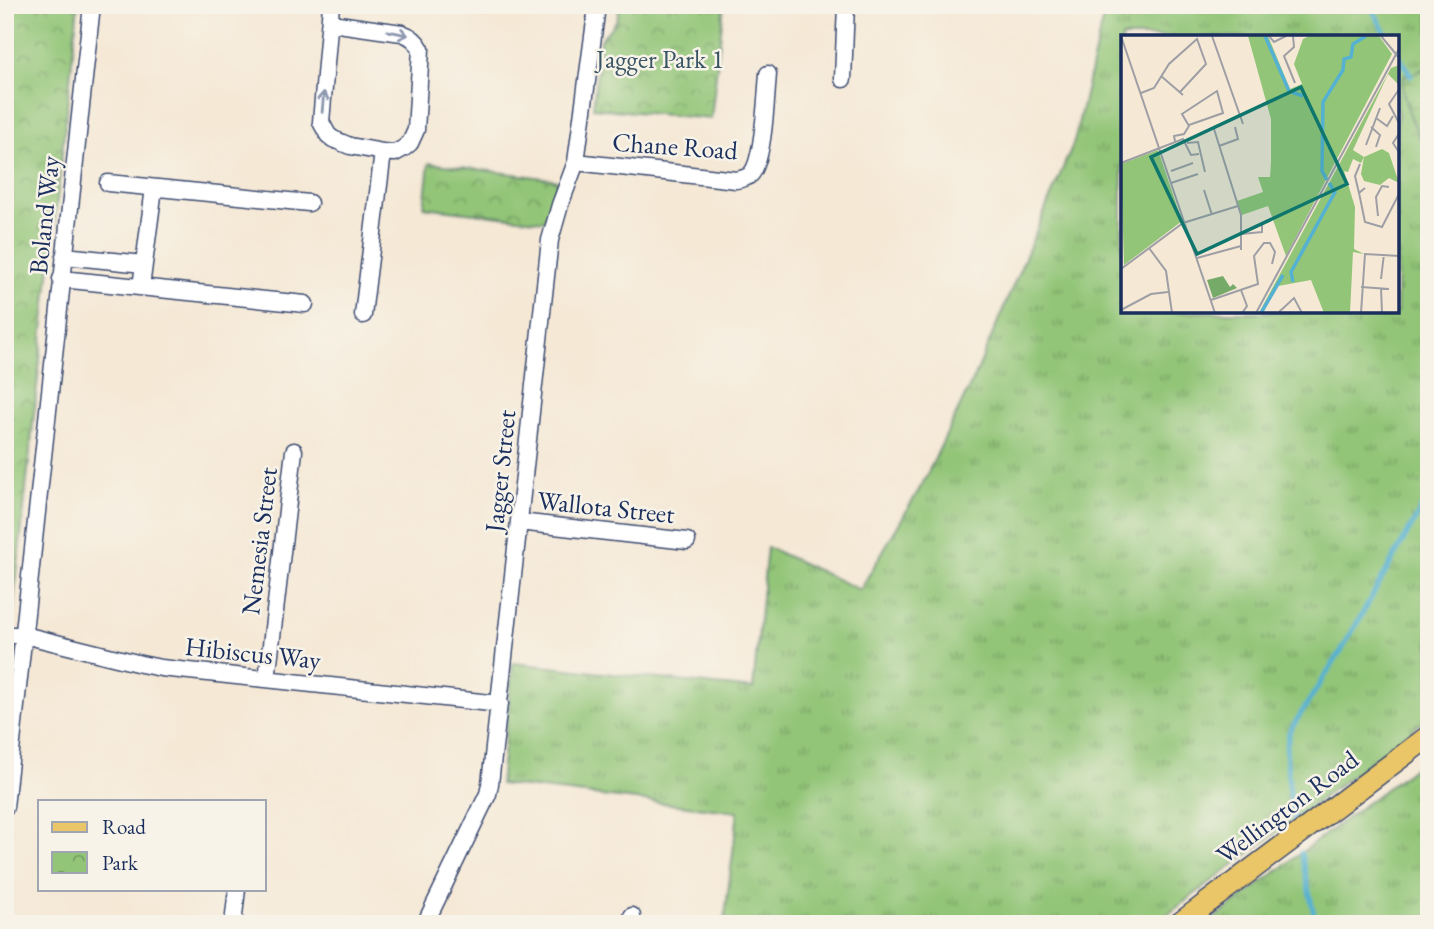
<svg xmlns="http://www.w3.org/2000/svg" width="1434" height="929" viewBox="0 0 1434 929" font-family="'EB Garamond',serif">
	<defs>
		<pattern id="grass-tufts" width="24" height="20" patternUnits="userSpaceOnUse" patternTransform="scale(1.75)"><rect width="24" height="20" fill="#92c577"/><path d="M3 7l-1-3M5 7V3M7 7l1-3M15 17l-1-3M17 17v-4M19 17l1-3" fill="none" stroke="#76a065"/></pattern>
		<pattern id="wetland-marsh" width="20" height="14" patternUnits="userSpaceOnUse" patternTransform="scale(1.75)"><rect width="20" height="14" fill="#92c577"/><path d="M1 5h8M5 5V1M11 12h8M15 12V8" fill="none" stroke="#76a065"/></pattern>
		<pattern id="park-crowns" width="20" height="18" patternUnits="userSpaceOnUse" patternTransform="scale(1.75)"><rect width="20" height="18" fill="#92c577"/><path d="M2 6a3 3 0 1 1 6 0M12 15a3 3 0 1 1 6 0" fill="none" stroke="#76a065"/></pattern>
	</defs>
	<rect width="100%" height="100%" fill="#f7f3e8"/>
	<filter id="ink" filterUnits="userSpaceOnUse"><feTurbulence type="fractalNoise" baseFrequency=".0143" numOctaves="2"/><feDisplacementMap in="SourceGraphic" scale="14" xChannelSelector="R" yChannelSelector="G"/><feConvolveMatrix kernelMatrix="1 2 1 2 8 2 1 2 1" color-interpolation-filters="sRGB"/></filter>
	<filter id="wash" filterUnits="userSpaceOnUse"><feTurbulence type="fractalNoise" baseFrequency=".00686" numOctaves="4" result="noise"/><feDisplacementMap in="SourceGraphic" scale="28" xChannelSelector="R" yChannelSelector="G"/><feGaussianBlur stdDeviation="1.57" result="paint"/><feColorMatrix in="noise" values="0 0 0 0 0 0 0 0 0 0 0 0 0 0 0 0 0 1.4 0 .05"/><feComposite in="paint" operator="in"/></filter>
	<g filter="url(#wash)">
		<rect width="100%" height="100%" fill="#f5e8d5"/>
		<!-- grass -->
		<path fill="url(#grass-tufts)" stroke="#567a6a" stroke-width="2" fill-rule="evenodd" d="M 1106,5 L 1429,5 L 1429,717 L 1155,924 L 724,924 L 738,812 L 500,784 L 513,663 L 753,689 L 767,547 L 860,590 L 923,483 L 977,371 L 1074,142 ZM 1122,37 L 1397,37 L 1397,312 L 1122,312 Z
			M 1429,756 L 1429,924 L 1207,924 Z"/>
		<!-- wetland -->
		<path fill="url(#wetland-marsh)" stroke="#567a6a" stroke-width="2" d="M 1429,66 L 1429,154 C 1420,139 1402,102 1403,85 C 1403,82 1404,78 1405,74 L 1411,75 Z"/>
		<!-- park -->
		<path fill="url(#park-crowns)" stroke="#567a6a" stroke-width="2" d="M 5,5 L 78,5 L 13,610 L 11,616 L 5,621 Z
			M 618,5 L 724,5 L 711,119 L 593,108 L 600,41 C 608,28 622,22 618,5 Z
			M 429,163 L 551,179 L 559,182 L 544,221 L 424,207 Z"/>
		<g fill="none" stroke-linecap="round" stroke-linejoin="round">
			<!-- stream -->
			<path stroke="#54b1d2" stroke-width="5" d="M 1368,5 L 1372,8 L 1387,37
				M 1397,54 L 1411,75
				M 1294,819 L 1290,800 L 1286,750 L 1289,732 L 1343,648 L 1429,495
				M 1301,853 L 1316,924"/>
		</g>
	</g>
	<g filter="url(#ink)">
		<g fill="none" stroke-linecap="round" stroke-linejoin="round">
			<!-- minor casing -->
			<g stroke="#3c4b70" stroke-width="19">
				<path id="minor" d="M 331,23 L 402,33 C 411,36 417,41 421,49 L 416,130 L 410,143 L 404,148 L 395,153 L 383,152 L 350,146 L 333,139 L 328,135 L 321,122 L 331,5
					M 843,79 L 846,5
					M 576,162 L 736,180 C 742,179 747,178 751,174 C 764,160 766,95 768,74
					M 108,183 L 309,203
					M 64,256 L 144,264
					M 61,279 L 305,304
					M 141,287 L 154,188
					M 363,315 L 383,152
					M 519,522 L 687,541
					M 5,635 L 24,635 L 141,664 L 161,668 L 500,704
					M 267,679 L 294,451
					M 5,807 L 92,5
					M 233,924 L 237,889
					M 425,924 L 488,794 L 490,784 L 550,240 L 560,205 L 576,162 L 596,14
					M 631,924 L 632,916"/>
			</g>
			<!-- major casing -->
			<g stroke="#3c4b70" stroke-width="24">
				<path id="major" d="M 1179,924 L 1429,736"/>
			</g>
			<!-- minor -->
			<use href="#minor" stroke="#fff" stroke-width="16"/>
			<!-- major -->
			<use href="#major" stroke="#eac669" stroke-width="21"/>
		</g>
		<!-- one-way arrows -->
		<defs><path id="oneway-shaft" d="M-6 0H5M1.5-3L5.5 0L1.5 3" fill="none" stroke-width="1.6" stroke-linecap="round" stroke-linejoin="round" transform="scale(1.75)"/></defs>
		<g stroke="#8d97ae">
			<use href="#oneway-shaft" transform="translate(398 33) rotate(12)"/>
			<use href="#oneway-shaft" transform="translate(323 102) rotate(-85)"/>
		</g>
	</g>
	<g text-anchor="middle" dominant-baseline="central" stroke-width="5" stroke-linejoin="round" paint-order="stroke">
		<!-- park labels -->
		<g font-size="26" fill="#395464" stroke="#f7f3e8">
			<text x="660" y="59">Jagger Park 1</text>
		</g>
		<!-- street labels -->
		<g font-size="26" fill="#1b2f5e" stroke="#f7f3e8">
			<text transform="translate(675 146) rotate(4)">Chane Road</text>
			<text transform="translate(44 215) rotate(-84)">Boland Way</text>
			<text transform="translate(500 471) rotate(-84)">Jagger Street</text>
			<text transform="translate(606 507) rotate(6)">Wallota Street</text>
			<text transform="translate(259 541) rotate(-83)">Nemesia Street</text>
			<text transform="translate(253 653) rotate(6)">Hibiscus Way</text>
			<text transform="translate(1287 807) rotate(-37)">Wellington Road</text>
		</g>
	</g>
	<!-- overview -->
	<g transform="translate(1121 35)">
		<rect width="278" height="278" fill="#f5e8d5"/>
		<path d="M 127,1 L 147,1 L 169,54 L 181,49 L 173,29 L 182,4 L 188,1 L 258,1 L 271,19 L 165,221 L 147,171 L 121,180 L 116,166 L 142,157 L 137,142 L 149,142 L 150,127 L 150,84 ZM 278,30 L 278,50 L 267,39 L 232,115 L 243,122 L 240,128 L 232,124 L 227,137 L 223,136 L 234,172 L 233,214 L 243,219 L 232,217 L 229,278 L 203,278 L 190,245 L 157,251 L 138,278 L 270,33 Z" fill="#92c577"/>
		<path d="M 102,241 L 109,252 L 112,249 L 116,253 L 92,263 L 86,245 Z" fill="#75aa68"/>
		<path d="M 138,13 L 152,20 L 156,30 L 138,31 L 134,17 ZM 219,34 L 224,34 L 229,51 L 229,79 L 223,91 L 181,61 L 189,47 L 208,44 Z" fill="#92c577"/>
		<path d="M 261,114 L 268,118 L 278,148 L 268,143 L 259,150 L 243,146 L 240,139 L 243,122 ZM 37,115 L 61,186 L 3,230 L 0,129 Z" fill="#92c577"/>
		<path fill="none" stroke="#54b1d2" stroke-width="3.5" d="M 144,1 L 168,56 L 182,61M 206,145 L 201,136 L 202,67 L 222,35 L 223,24 L 230,22 L 232,9 L 245,1M 172,247 L 170,237 L 214,157 L 208,148M 140,278 L 162,240"/>
		<path fill="none" stroke="#9e9ea5" stroke-width="2" d="M 0,1 L 94,278M 91,1 L 122,89M 148,1 L 153,7 L 165,1M 172,1 L 173,12 L 163,21 L 174,48M 260,1 L 279,24M 40,41 L 62,60M 279,53 L 268,69 L 279,90M 20,58 L 33,53 L 48,29 L 76,4 L 85,29 L 59,57M 255,83 L 266,91 L 272,81M 250,92 L 259,100 L 255,112M 93,94 L 120,180 L 120,215M 279,97 L 272,108 L 279,119M 54,106 L 53,101 L 63,99 L 68,91 L 61,79 L 96,56 L 102,78 L 68,90M 66,108 L 77,107 L 84,137M 245,110 L 259,73M 98,111 L 117,104 L 114,92M 0,128 L 62,104 L 70,120 L 78,119M 50,136 L 72,128M 50,148 L 77,139M 244,153 L 238,158 L 244,187 L 261,192 L 279,157M 83,155 L 91,180M 238,158 L 234,141 L 239,129M 257,181 L 255,162 L 261,151 L 268,152M 120,199 L 141,197 L 141,187M 28,213 L 45,236 L 51,278M 76,223 L 120,211M 0,234 L 62,188 L 117,171M 260,244 L 263,219M 240,252 L 268,254M 260,253 L 261,278M 120,255 L 126,271 L 121,278M 90,265 L 137,249 L 133,221 L 143,208 L 149,208 L 154,217 L 151,229M 0,275 L 30,259 L 47,257M 135,278 L 279,12M 157,278 L 173,263 L 181,278M 240,278 L 244,219 L 279,221"/>
		<path fill="#0f766e" fill-opacity="0.15" stroke="#0f766e" stroke-width="3.5" d="M 180,52 L 226,149 L 76,219 L 30,122 Z"/>
		<rect width="278" height="278" fill="none" stroke="#1b2f5e" stroke-width="3.5"/>
	</g>
	<!-- margin -->
	<rect width="1434" height="929" fill="none" stroke="#f7f3e8" stroke-width="28"/>
	<!-- legend -->
	<rect x="38" y="800" width="228" height="91" fill="#f7f3e8" stroke="#9fa5b1" stroke-width="2"/>
	<rect x="52" y="822" width="35" height="10" fill="#eac669" stroke="#9fa5b1" stroke-width="2"/>
	<text x="102" y="834" font-size="21" fill="#1b2f5e">Road</text>
	<rect x="52" y="852" width="35" height="21" fill="url(#park-crowns)" stroke="#9fa5b1" stroke-width="2"/>
	<text x="102" y="870" font-size="21" fill="#1b2f5e">Park</text>
</svg>
